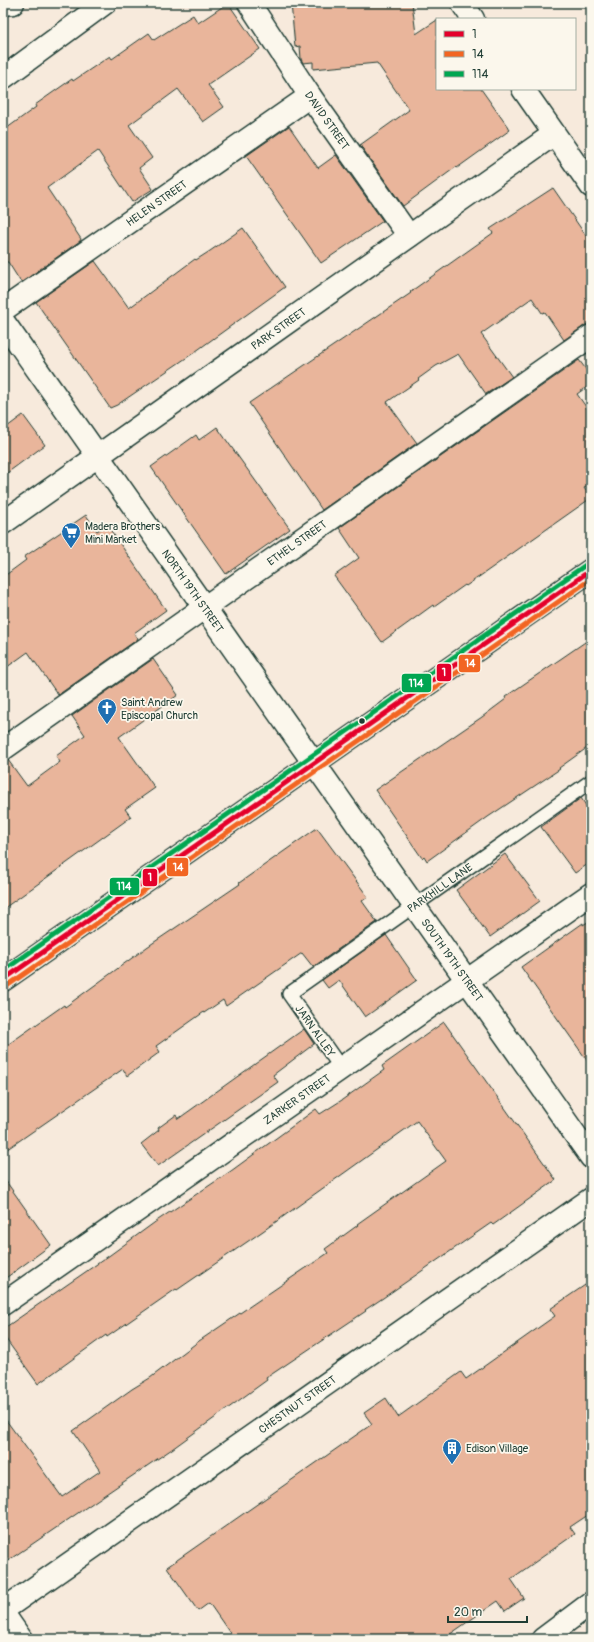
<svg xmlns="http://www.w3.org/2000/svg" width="594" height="1642" viewBox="0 0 594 1642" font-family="Pangolin,sans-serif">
	<rect width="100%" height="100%" fill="#f7eadc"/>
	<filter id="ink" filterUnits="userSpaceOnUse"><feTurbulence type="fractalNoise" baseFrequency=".025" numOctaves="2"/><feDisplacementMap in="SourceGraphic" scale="8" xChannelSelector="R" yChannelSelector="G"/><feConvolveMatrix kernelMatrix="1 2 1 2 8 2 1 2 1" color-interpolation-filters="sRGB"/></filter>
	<g filter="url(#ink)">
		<!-- building -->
		<path fill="#e9b59b" stroke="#1f3d34" d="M 228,3 L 260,49 L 208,85 L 224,107 L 203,122 L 178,89 L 129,125 L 152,158 L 139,168 L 153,189 L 132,202 L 98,151 L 47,188 L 81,239 L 80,241 L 22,282 L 20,281 L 8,262 L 3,262 L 3,131 L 36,107 L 35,105 L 72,79 L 73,81 L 110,56 L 112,59 L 149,33 L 154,40 L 193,15 L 198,23 Z
			M 291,3 L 412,3 L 416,34 L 437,20 L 437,89 L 481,89 L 510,130 L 457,168 L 456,167 L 403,206 L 360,145 L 409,110 L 377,63 L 313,69 L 313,62 L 303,63 L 301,59 L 300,46 L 295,47 Z
			M 289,126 L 318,168 L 336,155 L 383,221 L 321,263 L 246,156 Z
			M 553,188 L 591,243 L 591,323 L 584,326 L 564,340 L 545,312 L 542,313 L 532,298 L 501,320 L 481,334 L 512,377 L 486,394 L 458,354 L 436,366 L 418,379 L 419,380 L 387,402 L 417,443 L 322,510 L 249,403 L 411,293 L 410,292 L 493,233 L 490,229 Z
			M 243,228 L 285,287 L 192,354 L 117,405 L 110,408 L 36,302 L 95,261 L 129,308 L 195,259 L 196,260 L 210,251 Z
			M 579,360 L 591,376 L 591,384 L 577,394 L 591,414 L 591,483 L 584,488 L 591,498 L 466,586 L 465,585 L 434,607 L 433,605 L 382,642 L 334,576 L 359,558 L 339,528 Z
			M 23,415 L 45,445 L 3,476 L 3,430 Z
			M 217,427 L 290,529 L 226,574 L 151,467 L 196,435 L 199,440 Z
			M 86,515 L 97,531 L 107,525 L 166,610 L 134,633 L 138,639 L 58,695 L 28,652 L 3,670 L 3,577 L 26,560 L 24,557 Z
			M 591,638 L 591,745 L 559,768 L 560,769 L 488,817 L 427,861 L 424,856 L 422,858 L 375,790 L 482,717 L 506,699 L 505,697 Z
			M 153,659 L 178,695 L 119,737 L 155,788 L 125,809 L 131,817 L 3,909 L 3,761 L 8,760 L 27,786 L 60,762 L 56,756 L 85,735 L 72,716 Z
			M 581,798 L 591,813 L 591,862 L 575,873 L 541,827 Z
			M 317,828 L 368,897 L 362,901 L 377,922 L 313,967 L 302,953 L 226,1006 L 223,1000 L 204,1013 L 204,1012 L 156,1046 L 160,1052 L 127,1076 L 123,1069 L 3,1152 L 3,1048 L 64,1005 L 65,1007 L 147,947 L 240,884 L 239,883 Z
			M 505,854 L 540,901 L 490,937 L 456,890 Z
			M 591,920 L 591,1066 L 521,967 L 583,923 L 583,925 Z
			M 386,935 L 417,980 L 365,1017 L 339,980 L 328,988 L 322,980 Z
			M 444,1022 L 556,1180 L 493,1225 L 491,1223 L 383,1298 L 365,1310 L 366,1311 L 266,1378 L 267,1380 L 172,1449 L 3,1564 L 3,1416 L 62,1497 L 100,1471 L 73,1431 L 132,1389 L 150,1378 L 199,1341 L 328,1253 L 325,1249 L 358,1225 L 357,1224 L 446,1161 L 417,1121 L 263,1231 L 177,1290 L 176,1289 L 107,1337 L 106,1335 L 38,1384 L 3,1335 L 3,1329 L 110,1255 L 158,1220 L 231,1171 L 316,1109 L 320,1114 L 342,1100 L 384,1070 L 382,1066 Z
			M 304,1029 L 314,1044 L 273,1075 L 278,1082 L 158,1166 L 141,1144 L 159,1130 L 158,1128 L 176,1115 L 178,1119 Z
			M 3,1177 L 51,1245 L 3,1280 Z
			M 591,1281 L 591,1513 L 570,1527 L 575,1534 L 511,1579 L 524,1598 L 505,1611 L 498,1601 L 443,1639 L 234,1639 L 209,1603 L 198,1611 L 167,1567 L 372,1424 L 364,1413 L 386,1398 L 398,1417 L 461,1372 L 466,1379 L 555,1316 L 550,1309 Z"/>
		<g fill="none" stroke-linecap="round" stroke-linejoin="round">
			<!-- service casing -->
			<g stroke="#1f3d34" stroke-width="16">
				<g id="service">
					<path id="s1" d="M 341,1068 L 289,994 L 591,781"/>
				</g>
			</g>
			<!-- minor casing -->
			<g stroke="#1f3d34" stroke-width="25">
				<g id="minor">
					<path id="s2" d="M 249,3 L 310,96 L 409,236"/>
					<path d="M 462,3 L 473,19"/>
					<path d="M 3,4 L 13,3"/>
					<path d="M 3,78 L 105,3"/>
					<path d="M 523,89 L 591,186"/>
					<path id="s3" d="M 3,310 L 310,96"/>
					<path id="s4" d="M 3,321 L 591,1157"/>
					<path id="s5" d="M 3,523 L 554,134"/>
					<path id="s6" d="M 3,749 L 591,336"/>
					<path id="s7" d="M 3,1304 L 591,894"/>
					<path id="s8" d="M 3,1610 L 591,1199"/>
					<path d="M 3,1613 L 21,1639"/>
					<path d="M 543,1639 L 591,1603"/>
				</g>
			</g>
			<!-- primary casing -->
			<g stroke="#1f3d34" stroke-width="25">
				<path id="primary" d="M 3,980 L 591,570"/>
			</g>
			<!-- service -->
			<use href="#service" stroke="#fbf7ec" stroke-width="13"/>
			<!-- minor -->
			<use href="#minor" stroke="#fbf7ec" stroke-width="22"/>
			<!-- primary -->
			<use href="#primary" stroke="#fbf7ec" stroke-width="22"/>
			<!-- bus-1 casing -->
			<g stroke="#fbf7ec" stroke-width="8">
				<path id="bus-1" d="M 3,980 L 591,570"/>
			</g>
			<!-- bus-2 casing -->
			<g stroke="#fbf7ec" stroke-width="8">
				<path id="bus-2" d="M 7,986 L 591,579"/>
			</g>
			<!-- bus-3 casing -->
			<g stroke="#fbf7ec" stroke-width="8">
				<path id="bus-3" d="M 3,971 L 587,564"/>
			</g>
			<!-- bus-1 -->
			<use href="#bus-1" stroke="#e4002b" stroke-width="5"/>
			<!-- bus-2 -->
			<use href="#bus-2" stroke="#f26522" stroke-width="5"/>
			<!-- bus-3 -->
			<use href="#bus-3" stroke="#00a651" stroke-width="5"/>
		</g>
	</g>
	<!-- icons -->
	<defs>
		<g id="supermarket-pin" transform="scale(1)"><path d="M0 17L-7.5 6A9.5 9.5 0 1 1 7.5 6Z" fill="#1f6fb2" stroke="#fbf7ec"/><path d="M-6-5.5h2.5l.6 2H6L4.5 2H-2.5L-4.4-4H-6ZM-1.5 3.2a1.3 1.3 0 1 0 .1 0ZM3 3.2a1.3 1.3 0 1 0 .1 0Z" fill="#fff"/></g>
		<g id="church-pin" transform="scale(1)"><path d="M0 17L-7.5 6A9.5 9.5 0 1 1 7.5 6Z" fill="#1f6fb2" stroke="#fbf7ec"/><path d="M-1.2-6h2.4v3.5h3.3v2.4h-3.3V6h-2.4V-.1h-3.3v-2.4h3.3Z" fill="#fff"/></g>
		<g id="building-pin" transform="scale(1)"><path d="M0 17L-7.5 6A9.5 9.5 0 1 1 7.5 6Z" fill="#1f6fb2" stroke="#fbf7ec"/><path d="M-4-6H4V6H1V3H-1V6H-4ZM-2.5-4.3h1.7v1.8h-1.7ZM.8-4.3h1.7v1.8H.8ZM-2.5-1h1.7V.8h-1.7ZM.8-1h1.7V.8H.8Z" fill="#fff"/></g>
	</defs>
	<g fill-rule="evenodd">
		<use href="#supermarket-pin" x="71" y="532"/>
		<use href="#church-pin" x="107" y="708"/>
		<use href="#building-pin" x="452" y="1448"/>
	</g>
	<!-- markers -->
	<circle fill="#1f3d34" stroke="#fbf7ec" stroke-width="1.5" cx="362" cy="721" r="3.5"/>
	<g text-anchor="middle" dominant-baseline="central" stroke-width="3.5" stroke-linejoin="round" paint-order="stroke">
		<!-- street labels -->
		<g font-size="11" fill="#1f3d34" stroke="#fbf7ec">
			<text stroke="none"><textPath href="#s2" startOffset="141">DAVID STREET</textPath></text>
			<text stroke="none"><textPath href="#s3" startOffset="187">HELEN STREET</textPath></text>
			<text stroke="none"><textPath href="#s5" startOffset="337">PARK STREET</textPath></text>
			<text stroke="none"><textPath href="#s6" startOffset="359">ETHEL STREET</textPath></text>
			<text stroke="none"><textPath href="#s4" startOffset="330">NORTH 19TH STREET</textPath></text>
			<text stroke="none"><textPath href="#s1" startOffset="275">PARKHILL LANE</textPath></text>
			<text stroke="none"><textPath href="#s4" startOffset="781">SOUTH 19TH STREET</textPath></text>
			<text transform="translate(315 1031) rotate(55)">JARN ALLEY</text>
			<text stroke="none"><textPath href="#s7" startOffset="358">ZARKER STREET</textPath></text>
			<text stroke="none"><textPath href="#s8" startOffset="359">CHESTNUT STREET</textPath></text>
		</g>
		<!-- poi labels -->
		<g font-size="11" fill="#1f3d34" stroke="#fbf7ec" text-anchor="start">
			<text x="85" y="526">Madera Brothers<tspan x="85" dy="13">Mini Market</tspan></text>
			<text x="121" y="702">Saint Andrew<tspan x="121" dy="13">Episcopal Church</tspan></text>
			<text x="466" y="1448">Edison Village</text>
		</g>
	</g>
	<g stroke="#fbf7ec" stroke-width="1.5">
		<rect x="458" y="654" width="23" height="19" rx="4" fill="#f26522"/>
		<rect x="436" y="663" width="16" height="19" rx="4" fill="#e4002b"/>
		<rect x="401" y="673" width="31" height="20" rx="4" fill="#00a651"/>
		<rect x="166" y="857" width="23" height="20" rx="4" fill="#f26522"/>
		<rect x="142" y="868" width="16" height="19" rx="4" fill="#e4002b"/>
		<rect x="109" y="877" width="31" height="19" rx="4" fill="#00a651"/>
	</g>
	<g font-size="11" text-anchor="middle" font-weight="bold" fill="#fff">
		<text x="470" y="667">14</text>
		<text x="444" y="676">1</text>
		<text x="416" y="687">114</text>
		<text x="178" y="871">14</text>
		<text x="150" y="881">1</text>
		<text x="124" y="890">114</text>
	</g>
	<!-- margin -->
	<rect width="594" height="1642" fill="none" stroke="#fbf7ec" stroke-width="16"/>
	<rect x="8" y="8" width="578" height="1626" fill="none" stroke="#1f3d34" stroke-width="1.5" filter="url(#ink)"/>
	<!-- legend -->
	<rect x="436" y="18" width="140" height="72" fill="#fbf7ec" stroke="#a3ada2"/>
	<rect x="444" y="31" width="20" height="6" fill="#e4002b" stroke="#a3ada2"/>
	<text x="472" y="38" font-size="12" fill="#1f3d34">1</text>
	<rect x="444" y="51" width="20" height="6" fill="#f26522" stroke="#a3ada2"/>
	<text x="472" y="58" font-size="12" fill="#1f3d34">14</text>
	<rect x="444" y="71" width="20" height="6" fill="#00a651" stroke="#a3ada2"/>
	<text x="472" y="78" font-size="12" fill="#1f3d34">114</text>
	<!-- scale -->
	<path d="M448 1616v6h79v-6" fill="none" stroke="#1f3d34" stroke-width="2"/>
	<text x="454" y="1616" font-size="12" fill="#1f3d34" stroke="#fbf7ec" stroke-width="3" paint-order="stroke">20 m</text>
</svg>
